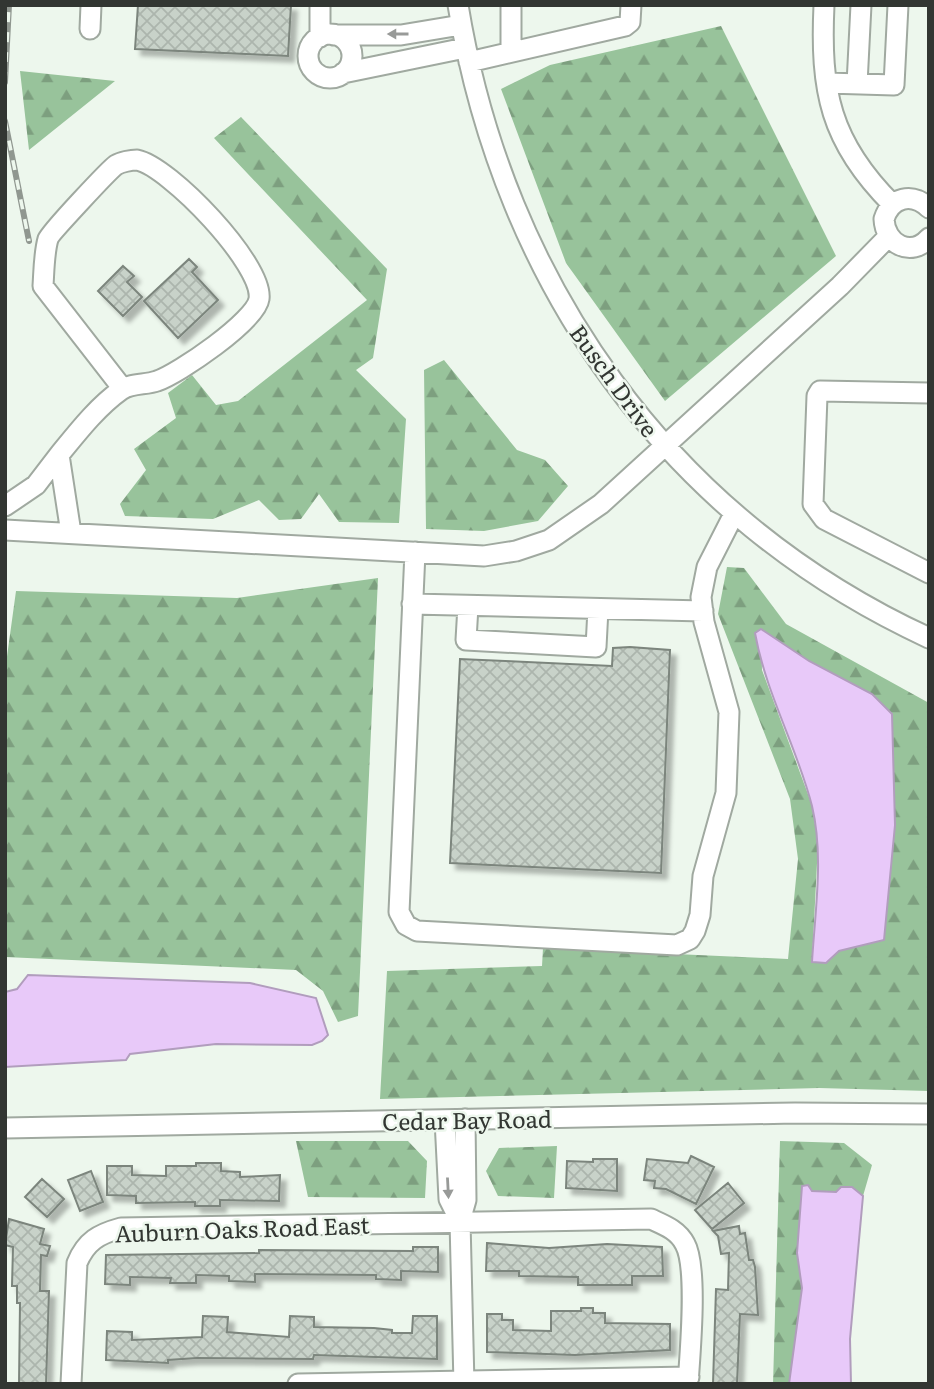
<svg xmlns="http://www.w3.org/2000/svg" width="934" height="1389" viewBox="0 0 934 1389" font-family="Literata,serif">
	<defs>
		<pattern id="forest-firs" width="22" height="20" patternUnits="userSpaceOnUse" patternTransform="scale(1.75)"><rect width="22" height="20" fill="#98c39b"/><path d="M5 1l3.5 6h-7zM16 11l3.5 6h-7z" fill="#7d9f7f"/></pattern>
		<pattern id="building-cross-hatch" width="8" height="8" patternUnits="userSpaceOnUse" patternTransform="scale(1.75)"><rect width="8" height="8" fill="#c8d2c9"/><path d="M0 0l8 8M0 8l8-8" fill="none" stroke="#acb5ad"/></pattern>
		<filter id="shadow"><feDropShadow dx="6" dy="6" stdDeviation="2" flood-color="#0004"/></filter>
	</defs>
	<rect width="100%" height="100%" fill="#edf7ed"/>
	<!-- forest -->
	<path fill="url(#forest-firs)" fill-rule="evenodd" d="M 721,26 L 836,256 L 665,401 L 566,263 L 501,89 L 550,65 Z
		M 20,71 L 115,81 L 29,150 Z
		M 241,117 L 387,269 L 373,358 L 356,370 L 406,419 L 399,523 L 339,522 L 319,494 L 301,519 L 279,520 L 259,500 L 213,519 L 125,516 L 120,504 L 146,470 L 134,449 L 176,418 L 168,393 L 192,375 L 216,405 L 238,401 L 367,300 L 214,138 Z
		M 444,360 L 517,450 L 545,460 L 568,486 L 538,521 L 484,531 L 426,529 L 424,370 Z
		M 727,567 L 744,568 L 786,624 L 929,703 L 929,1091 L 819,1088 L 380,1099 L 387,971 L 542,966 L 543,948 L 788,959 L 798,859 L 790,799 L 718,614 ZM 761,629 L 809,661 L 838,951 L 826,963 L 812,961 L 818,844 L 812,805 L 762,670 Z
		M 378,578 L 358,1016 L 338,1022 L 323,991 L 296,970 L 5,957 L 5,671 L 16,591 L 237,598 Z
		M 296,1141 L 408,1141 L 427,1161 L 425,1198 L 308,1197 Z
		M 780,1141 L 844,1143 L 872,1165 L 863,1196 L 852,1187 L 841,1187 L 836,1192 L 812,1191 L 797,1253 L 802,1288 L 789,1384 L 773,1384 Z
		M 557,1146 L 554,1198 L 498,1196 L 486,1171 L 499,1148 Z"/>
	<!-- water -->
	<path fill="#e8c9f9" stroke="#b19dbd" stroke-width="2" d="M 761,629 L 809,661 L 872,694 L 892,714 L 895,825 L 884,940 L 839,951 L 826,963 L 812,962 C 815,911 824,856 812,806 C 797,747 766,694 755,633 Z
		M 28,975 L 250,983 L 316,998 L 328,1035 L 322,1041 L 312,1045 L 216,1044 L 130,1054 L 126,1060 L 5,1067 L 5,992 L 17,989 Z
		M 808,1185 L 812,1191 L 836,1192 L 841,1187 L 852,1187 L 863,1196 L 850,1339 L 851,1384 L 789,1384 L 802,1288 L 797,1253 L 802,1186 Z"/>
	<!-- building -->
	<path fill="url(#building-cross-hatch)" stroke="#7c857d" stroke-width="2" filter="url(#shadow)" d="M 138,5 L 291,5 L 288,56 L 135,49 Z
		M 189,259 L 197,267 L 192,272 L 218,300 L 178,338 L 144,301 Z
		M 123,266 L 134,276 L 127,282 L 142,297 L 123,316 L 98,291 Z
		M 630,647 L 670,650 L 661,873 L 450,863 L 460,659 L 612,666 L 613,648 Z
		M 691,1156 L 714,1167 L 696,1204 L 666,1189 L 654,1188 L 655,1181 L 644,1180 L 647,1159 L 688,1163 Z
		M 593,1159 L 617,1159 L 617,1191 L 566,1188 L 567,1161 L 593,1162 Z
		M 196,1163 L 221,1163 L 221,1171 L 240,1172 L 240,1177 L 280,1175 L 279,1201 L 220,1200 L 220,1206 L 195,1206 L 195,1202 L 136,1203 L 136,1196 L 107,1195 L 107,1166 L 132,1166 L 132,1175 L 166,1176 L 166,1166 L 196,1166 Z
		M 91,1171 L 103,1202 L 80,1211 L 68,1180 Z
		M 42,1179 L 64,1199 L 47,1217 L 25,1197 Z
		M 728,1183 L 744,1203 L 712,1229 L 695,1210 Z
		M 9,1219 L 44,1229 L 40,1244 L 50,1246 L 47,1256 L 41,1255 L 40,1291 L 49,1291 L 46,1384 L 19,1384 L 20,1303 L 17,1303 L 17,1286 L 12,1286 L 13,1247 L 5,1245 Z
		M 739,1226 L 740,1234 L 745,1233 L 749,1260 L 753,1260 L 755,1267 L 758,1315 L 740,1314 L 737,1384 L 713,1384 L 716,1289 L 728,1290 L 729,1253 L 721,1254 L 718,1236 L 713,1231 Z
		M 487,1243 L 549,1248 L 607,1244 L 662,1247 L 663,1276 L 632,1276 L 632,1285 L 578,1285 L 578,1277 L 519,1276 L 519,1271 L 486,1271 Z
		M 413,1247 L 438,1247 L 438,1272 L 401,1271 L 401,1280 L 376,1279 L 376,1275 L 255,1274 L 255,1282 L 229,1281 L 229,1276 L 196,1275 L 196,1283 L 170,1283 L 171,1278 L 130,1277 L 130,1285 L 105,1284 L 106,1255 L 259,1253 L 259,1250 L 413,1251 Z
		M 581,1308 L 593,1308 L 593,1313 L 605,1313 L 605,1323 L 670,1324 L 670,1350 L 575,1355 L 487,1352 L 487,1314 L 502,1314 L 502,1320 L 513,1320 L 513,1330 L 551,1331 L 551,1311 L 581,1311 Z
		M 203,1316 L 228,1317 L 227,1332 L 289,1337 L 290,1316 L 314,1317 L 314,1327 L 374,1328 L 392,1330 L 392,1333 L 412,1333 L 413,1316 L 437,1316 L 437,1359 L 314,1355 L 313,1359 L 197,1358 L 168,1360 L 168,1363 L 106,1360 L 107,1331 L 132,1332 L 132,1340 L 202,1337 Z"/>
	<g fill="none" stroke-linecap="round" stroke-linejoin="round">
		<!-- minor casing -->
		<g stroke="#a0a9a0" stroke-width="23">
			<path id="minor" d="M 458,5 C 504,285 669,518 929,638
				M 824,5 C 820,91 830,142 892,204
				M 90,29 L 91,5
				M308 56a22 22 0 1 1 44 0a22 22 0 1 1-44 0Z
				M 334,35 L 401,35 L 461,25
				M 320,37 L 320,5
				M 511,50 L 511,5
				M 469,62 L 625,26 L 630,22 L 631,5
				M 343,73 L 465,48
				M 827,83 L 894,85 L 898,5
				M 857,84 L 861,5
				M 929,208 C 912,192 891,197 884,219 C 885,244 911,258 929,238
				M 929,393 L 820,391 L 817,396 L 813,504 L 824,519 L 929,573
				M 5,506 L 36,485 L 59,455
				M 5,530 L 484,556 L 516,551 L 549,540 L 601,504 L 840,286 L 888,237
				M 71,533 L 59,455 C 77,433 97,407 121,390 C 131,383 146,385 157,381 C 178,374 256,321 259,299 C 264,265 169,166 137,160 C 131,160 121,162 116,165 C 109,170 50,233 48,239 C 44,253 44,271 43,286 L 123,389
				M 415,552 L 399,912 L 406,925 L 417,931 L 677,945 L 690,939 L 695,931 L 700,915 L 703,876 L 726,793 L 729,712 L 704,622 L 701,597 L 707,567 L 734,514
				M 412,604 L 703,611
				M 468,606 L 466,640 L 596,647 L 598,609
				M 445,1120 L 449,1199 L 460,1221 L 466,1200 L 465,1119
				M 5,1128 L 795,1113 L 929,1114
				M 460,1221 L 464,1384
				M 71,1384 L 77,1263 C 86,1241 99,1234 121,1228 L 651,1219 C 664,1225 678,1230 685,1244 C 698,1267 690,1353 688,1384
				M 298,1384 L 689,1377"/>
		</g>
		<!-- minor -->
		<use href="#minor" stroke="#fff" stroke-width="19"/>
		<!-- rail casing -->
		<g stroke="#909790" stroke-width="6">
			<path id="rail" d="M 5,82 L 9,5
				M 5,121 L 29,241"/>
		</g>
		<!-- rail -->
		<use href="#rail" stroke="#edf7ed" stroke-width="3.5" stroke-dasharray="10" stroke-linecap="butt"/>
	</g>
	<!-- one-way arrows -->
	<defs><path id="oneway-solid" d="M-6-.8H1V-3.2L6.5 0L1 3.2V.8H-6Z" transform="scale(1.75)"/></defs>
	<g fill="#989a98">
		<use href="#oneway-solid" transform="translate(398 34) rotate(180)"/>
		<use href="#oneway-solid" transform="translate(448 1188) rotate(87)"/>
	</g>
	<g text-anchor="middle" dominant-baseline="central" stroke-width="5" stroke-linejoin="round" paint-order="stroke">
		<!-- street labels -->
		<g font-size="23" fill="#323632" stroke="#edf7ed">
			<text transform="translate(615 380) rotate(54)">Busch Drive</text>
			<text transform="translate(467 1119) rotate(-1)">Cedar Bay Road</text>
			<text transform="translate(242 1228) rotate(-2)">Auburn Oaks Road East</text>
		</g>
	</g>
	<!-- border -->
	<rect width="934" height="1389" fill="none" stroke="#323632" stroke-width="14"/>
</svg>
